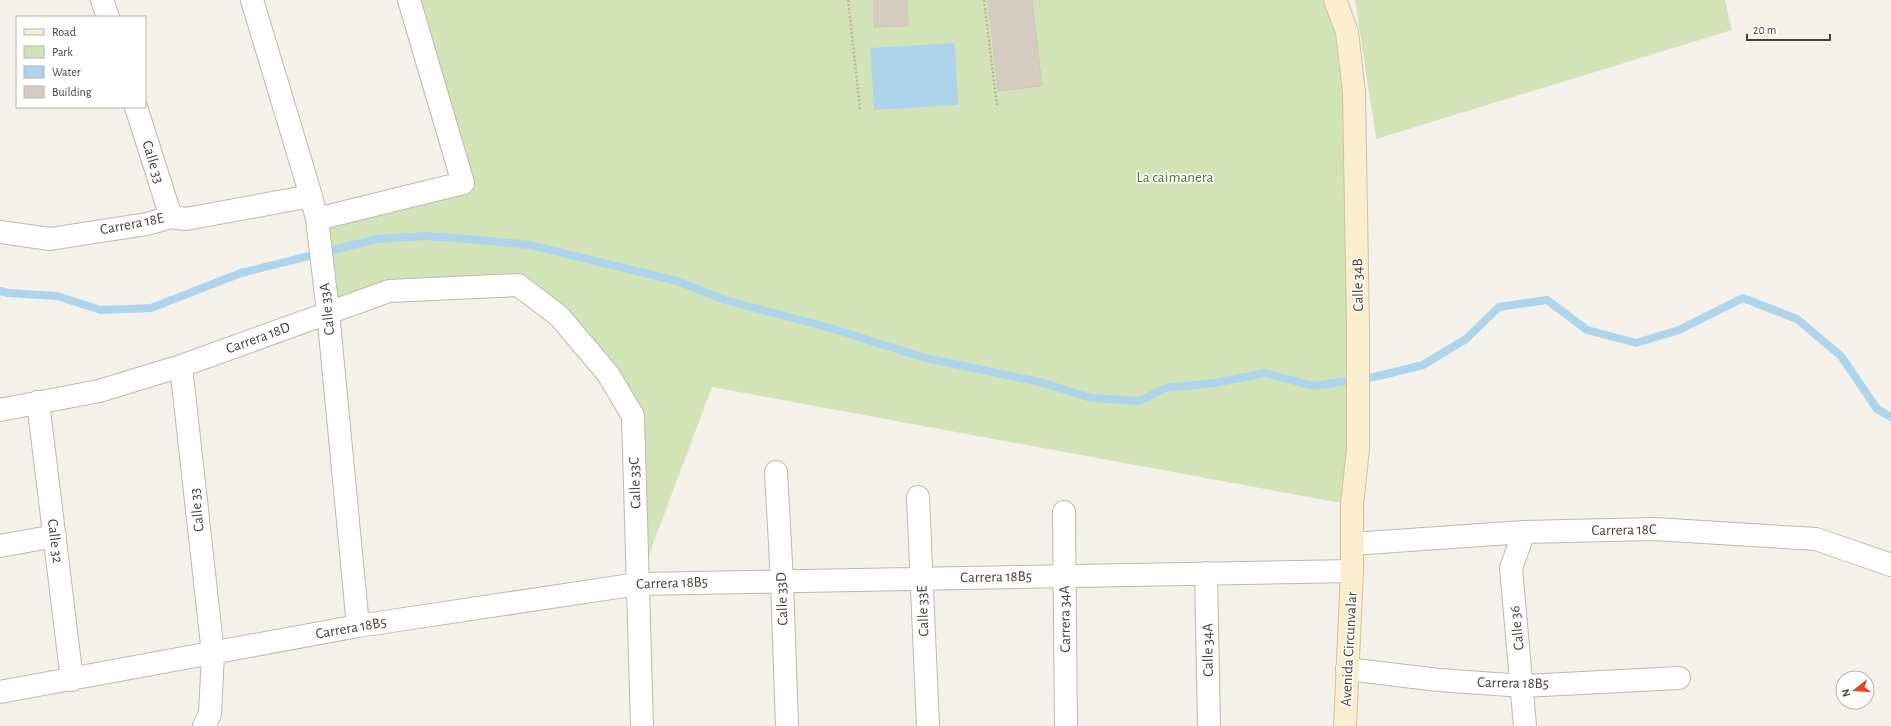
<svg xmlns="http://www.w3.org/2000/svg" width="1891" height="726" viewBox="0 0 1891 726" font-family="'Alegreya Sans',sans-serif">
	<rect width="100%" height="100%" fill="#f4f1eb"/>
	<!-- green -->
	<path fill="#d2e4b7" d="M 409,0 L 1335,0 L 1347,32 L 1352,505 L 712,387 L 638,584 L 633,416 L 518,285 L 389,291 L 328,312 L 317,219 L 463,183 Z
		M 1355,0 L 1725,0 L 1732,30 L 1376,139 Z"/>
	<!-- water -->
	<path fill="#add4eb" d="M 955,43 L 958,105 L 874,110 L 870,48 Z"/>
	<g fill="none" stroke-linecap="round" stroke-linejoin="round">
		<!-- stream -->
		<path stroke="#add4eb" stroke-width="8" d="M 0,291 L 8,293 L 57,296 L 101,310 L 151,308 L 241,273 L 377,239 L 426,236 L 480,240 L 530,245 L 677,281 L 725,300 L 827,327 L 925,358 L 1040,382 L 1091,398 L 1139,401 L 1166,388 L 1215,383 L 1265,373 L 1314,386 L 1374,377 L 1423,365 L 1466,339 L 1499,307 L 1547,300 L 1587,330 L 1636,343 L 1679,330 L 1743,298 L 1797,319 L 1841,356 L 1877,409 L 1891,417"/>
	</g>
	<!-- building -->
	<path fill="#d5ccc1" stroke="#cfc4b5" d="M 874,0 L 907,0 L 908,26 L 874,27 Z
		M 988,0 L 1032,0 L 1042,86 L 998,91 Z"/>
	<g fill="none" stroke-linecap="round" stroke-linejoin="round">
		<!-- street casing -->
		<g stroke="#bfb8ae" stroke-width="24">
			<path id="street" d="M 102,0 L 108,17
				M 252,0 L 311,196 L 317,219 L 328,312 L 358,626
				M 136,107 L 171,217
				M 317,219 L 463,183 L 409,0
				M 0,232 L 50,239 L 147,224 L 171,217 L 186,219 L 311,196
				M 181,366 L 213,654 L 210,714 L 204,726
				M 38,402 L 72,680
				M 0,410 L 99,391 L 181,366 L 389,291 L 518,285 L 559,316 L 608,374 L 633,416 L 642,726
				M 776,472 L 782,581 L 787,726
				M 918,497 L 928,726
				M 1064,512 L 1066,726
				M 1524,532 L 1511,568 L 1525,726
				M 1352,544 L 1524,532 L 1654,529 L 1816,539 L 1891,565
				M 0,546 L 55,536
				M 1206,573 L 1209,726
				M 1347,669 L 1439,680 L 1523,686 L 1679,678
				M 0,692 L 358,626 L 638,584 L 1352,571"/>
		</g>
		<!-- secondary casing -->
		<g stroke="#d0c19e" stroke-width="24">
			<path id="secondary" d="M 1335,0 L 1347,32 L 1354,92 L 1358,329 L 1358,449 L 1352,505 L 1352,571 L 1345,726"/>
		</g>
		<!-- path -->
		<path stroke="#bfb3a0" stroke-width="2.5" stroke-dasharray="2 2" stroke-linecap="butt" d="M 848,0 L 860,109
			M 984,0 L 997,106"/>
		<!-- street -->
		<use href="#street" stroke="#fff" stroke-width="22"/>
		<!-- secondary -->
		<use href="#secondary" stroke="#faeece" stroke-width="22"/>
	</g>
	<g text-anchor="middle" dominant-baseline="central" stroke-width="3" stroke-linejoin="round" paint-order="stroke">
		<!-- street labels -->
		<g font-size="15" fill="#474139" stroke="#fff">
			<text transform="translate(153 162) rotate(73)">Calle 33</text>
			<text transform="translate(132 224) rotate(-11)">Carrera 18E</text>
			<text transform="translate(1358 285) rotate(-91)">Calle 34B</text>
			<text transform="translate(327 309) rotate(-96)">Calle 33A</text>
			<text transform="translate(258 338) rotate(-20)">Carrera 18D</text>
			<text transform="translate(635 483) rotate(-92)">Calle 33C</text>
			<text transform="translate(197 510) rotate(-96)">Calle 33</text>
			<text transform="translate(1624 530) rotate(-1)">Carrera 18C</text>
			<text transform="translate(55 541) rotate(83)">Calle 32</text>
			<text transform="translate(996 577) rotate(-1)">Carrera 18B5</text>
			<text transform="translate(672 583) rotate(-2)">Carrera 18B5</text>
			<text transform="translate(782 599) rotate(-92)">Calle 33D</text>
			<text transform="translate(923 611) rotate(-92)">Calle 33E</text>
			<text transform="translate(1065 619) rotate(-91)">Carrera 34A</text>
			<text transform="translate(351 628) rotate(-10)">Carrera 18B5</text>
			<text transform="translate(1517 628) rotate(-96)">Calle 36</text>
			<text transform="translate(1349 649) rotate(-87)">Avenida Circunvalar</text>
			<text transform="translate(1208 650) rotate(-91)">Calle 34A</text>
			<text transform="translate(1513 683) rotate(1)">Carrera 18B5</text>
		</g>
		<!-- park labels -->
		<g font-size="15" fill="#4d7530" stroke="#fff">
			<text x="1175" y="177">La caimanera</text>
		</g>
	</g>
	<!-- legend -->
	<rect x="16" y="16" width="130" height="92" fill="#ffffff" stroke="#b5b3b0"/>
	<rect x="24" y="29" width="20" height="6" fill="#faeece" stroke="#b5b3b0"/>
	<text x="52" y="36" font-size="12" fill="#474139">Road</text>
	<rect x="24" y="46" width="20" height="12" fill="#d2e4b7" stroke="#b5b3b0"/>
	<text x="52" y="56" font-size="12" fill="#474139">Park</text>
	<rect x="24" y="66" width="20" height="12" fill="#add4eb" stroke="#b5b3b0"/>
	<text x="52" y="76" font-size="12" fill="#474139">Water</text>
	<rect x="24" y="86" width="20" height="12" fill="#d5ccc1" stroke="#b5b3b0"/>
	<text x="52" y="96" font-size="12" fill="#474139">Building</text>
	<!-- north arrow -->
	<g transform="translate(1855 690) rotate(253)"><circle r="19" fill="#ffffff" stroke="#b5b3b0"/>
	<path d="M0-3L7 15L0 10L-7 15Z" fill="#e8432d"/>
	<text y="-6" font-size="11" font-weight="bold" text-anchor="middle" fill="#474139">N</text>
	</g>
	<!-- scale -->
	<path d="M1747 34v6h83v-6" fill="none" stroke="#474139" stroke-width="2"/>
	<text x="1753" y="34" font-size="12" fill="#474139" stroke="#ffffff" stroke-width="3" paint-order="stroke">20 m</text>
</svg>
